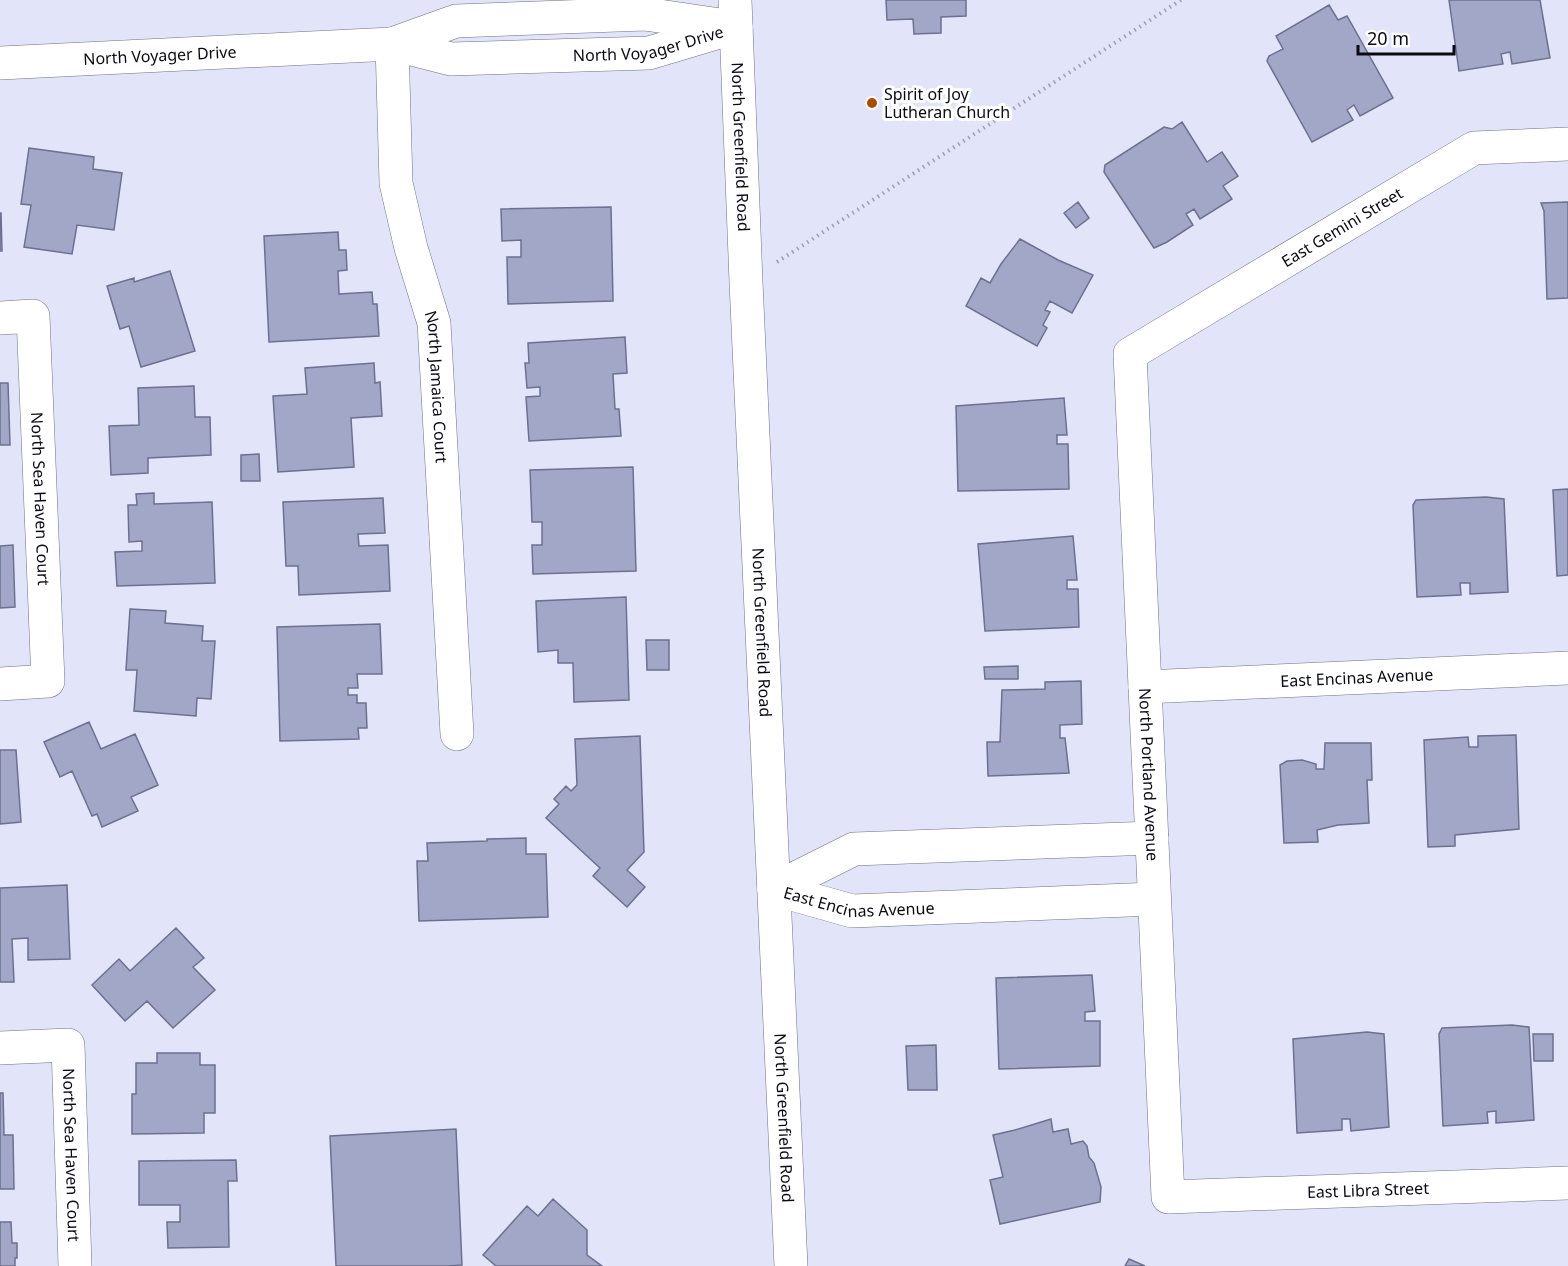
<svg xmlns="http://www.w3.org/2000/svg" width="1568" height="1266" viewBox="0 0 1568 1266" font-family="'Noto Sans',sans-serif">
	<rect width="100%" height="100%" fill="#e2e4f9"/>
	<!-- building -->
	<path fill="#a3a7c7" stroke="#6d708e" stroke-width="1.5" d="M 886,0 L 966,0 L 966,16 L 941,17 L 941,33 L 914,34 L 913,19 L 887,20 Z
		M 1449,0 L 1540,0 L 1550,58 L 1512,64 L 1510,52 L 1501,54 L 1503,64 L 1459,71 Z
		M 1329,5 L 1338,20 L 1347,16 L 1393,98 L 1360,116 L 1354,105 L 1347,110 L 1353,120 L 1312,142 L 1267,61 L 1269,56 L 1283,49 L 1276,36 Z
		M 1182,122 L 1207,162 L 1222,152 L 1238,176 L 1223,186 L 1232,199 L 1200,219 L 1194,209 L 1186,214 L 1193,225 L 1167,242 L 1154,248 L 1104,172 L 1105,165 L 1164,127 L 1172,129 Z
		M 29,148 L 94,157 L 93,169 L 122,173 L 114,230 L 77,225 L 72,254 L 24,247 L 31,205 L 21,204 Z
		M 1078,202 L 1089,218 L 1076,228 L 1064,213 Z
		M 1568,202 L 1568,298 L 1547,299 L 1544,211 L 1541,203 Z
		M 611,207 L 613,301 L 508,304 L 507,257 L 521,257 L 521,240 L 502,241 L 501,209 Z
		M 0,213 L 1,213 L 2,251 L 0,251 Z
		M 338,232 L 339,250 L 346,250 L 347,270 L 338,271 L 339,294 L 372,292 L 373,304 L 377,304 L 379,336 L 269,342 L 264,236 Z
		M 1020,239 L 1058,260 L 1093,275 L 1072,313 L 1050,301 L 1045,310 L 1050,312 L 1043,325 L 1047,328 L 1037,346 L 966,306 L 981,278 L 990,283 L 1001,264 Z
		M 170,271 L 195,351 L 141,367 L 129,326 L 120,329 L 107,286 L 134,278 L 134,282 Z
		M 625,337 L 627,373 L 613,374 L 615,409 L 619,409 L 621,436 L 529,441 L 526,397 L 540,396 L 540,387 L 527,388 L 525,363 L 529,363 L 528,343 Z
		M 374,363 L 375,383 L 380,382 L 382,416 L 351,418 L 354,467 L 278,472 L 273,396 L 307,394 L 305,368 Z
		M 0,383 L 8,383 L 10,445 L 0,445 Z
		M 194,386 L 195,417 L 210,417 L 211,455 L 148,458 L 148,473 L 111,475 L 109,426 L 139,425 L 138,388 Z
		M 1064,398 L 1067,435 L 1057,435 L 1057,444 L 1068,444 L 1069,489 L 958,491 L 956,406 Z
		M 259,454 L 260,481 L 241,481 L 241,455 Z
		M 633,467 L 636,571 L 533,574 L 532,545 L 542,545 L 542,522 L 532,522 L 530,470 Z
		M 1568,489 L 1568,575 L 1557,576 L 1553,490 Z
		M 154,493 L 154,504 L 212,502 L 215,583 L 117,586 L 115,552 L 142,551 L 142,541 L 129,542 L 128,505 L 137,505 L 136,494 Z
		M 1486,497 L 1504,499 L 1508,592 L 1470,594 L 1470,583 L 1460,583 L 1461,595 L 1417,597 L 1413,505 L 1416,500 Z
		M 383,498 L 385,533 L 358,534 L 359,546 L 388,545 L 390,591 L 299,595 L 298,566 L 286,566 L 283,502 Z
		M 1073,536 L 1077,580 L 1067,580 L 1067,589 L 1078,589 L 1079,627 L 985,631 L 978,544 Z
		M 13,545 L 15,607 L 0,608 L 0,546 Z
		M 626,597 L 629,700 L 574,702 L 573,663 L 558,663 L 558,650 L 538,652 L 536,601 Z
		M 130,609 L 166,611 L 165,623 L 203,626 L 202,641 L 215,641 L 211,699 L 197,698 L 196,716 L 134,711 L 137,670 L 126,670 Z
		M 380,624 L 382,674 L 357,674 L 358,688 L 348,688 L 348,695 L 357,695 L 357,703 L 366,703 L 367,728 L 358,728 L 359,739 L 280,741 L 277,627 Z
		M 646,640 L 669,640 L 669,670 L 647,670 Z
		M 1018,666 L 1018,679 L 985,679 L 984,667 Z
		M 1081,681 L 1082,724 L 1060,725 L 1060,738 L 1065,738 L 1069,773 L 988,776 L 987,742 L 1000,742 L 1002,690 L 1045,689 L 1045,682 Z
		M 89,722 L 101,749 L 135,734 L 158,785 L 131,797 L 138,811 L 102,827 L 97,814 L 92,816 L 72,771 L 60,777 L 44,742 Z
		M 1516,735 L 1519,829 L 1455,835 L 1455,846 L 1428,847 L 1424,740 L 1468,737 L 1469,747 L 1478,747 L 1478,736 Z
		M 640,736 L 644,852 L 627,870 L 645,887 L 627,907 L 593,876 L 600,868 L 546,818 L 559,804 L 554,799 L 566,786 L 571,791 L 577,785 L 575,739 Z
		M 1325,743 L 1371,743 L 1372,780 L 1367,780 L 1369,823 L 1338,825 L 1317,830 L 1318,842 L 1284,843 L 1280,765 L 1287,761 L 1302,760 L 1316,764 L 1316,769 L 1324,769 Z
		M 0,750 L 16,750 L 21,822 L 0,824 Z
		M 526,838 L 526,854 L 546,854 L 548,917 L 419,921 L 417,861 L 428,861 L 427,843 L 487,841 L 487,839 Z
		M 67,885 L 70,959 L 28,960 L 28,938 L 12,939 L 14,982 L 0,982 L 0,888 Z
		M 176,928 L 204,958 L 193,967 L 215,990 L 173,1028 L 147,1001 L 125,1021 L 92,985 L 119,959 L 130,971 Z
		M 1092,975 L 1095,1011 L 1085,1012 L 1085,1021 L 1100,1021 L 1100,1066 L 999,1069 L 996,978 Z
		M 1512,1025 L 1529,1027 L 1534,1120 L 1496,1123 L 1496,1111 L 1487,1112 L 1488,1123 L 1443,1126 L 1439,1034 L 1442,1028 Z
		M 1367,1032 L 1384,1034 L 1389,1127 L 1351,1131 L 1350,1119 L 1342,1119 L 1342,1130 L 1297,1133 L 1293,1039 Z
		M 1533,1034 L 1553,1034 L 1553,1061 L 1534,1061 Z
		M 936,1045 L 937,1090 L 908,1090 L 906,1046 Z
		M 157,1053 L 200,1053 L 200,1065 L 215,1065 L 215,1113 L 204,1113 L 204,1133 L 132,1134 L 132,1094 L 136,1094 L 136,1063 L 157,1063 Z
		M 0,1093 L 3,1093 L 4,1135 L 13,1135 L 14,1189 L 0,1189 Z
		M 1051,1119 L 1053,1132 L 1068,1129 L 1071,1144 L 1083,1141 L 1087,1146 L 1089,1157 L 1094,1163 L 1101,1187 L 1100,1202 L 1000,1224 L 990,1180 L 1003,1177 L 993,1135 L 1015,1130 Z
		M 456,1129 L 462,1265 L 448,1266 L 336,1266 L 330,1136 Z
		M 236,1160 L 237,1181 L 228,1181 L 229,1247 L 168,1248 L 167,1222 L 180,1222 L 180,1205 L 139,1205 L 139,1161 Z
		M 553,1199 L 587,1230 L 587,1255 L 602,1266 L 496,1266 L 483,1255 L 527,1206 L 538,1216 Z
		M 0,1222 L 11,1222 L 12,1243 L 17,1243 L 17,1258 L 15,1258 L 15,1266 L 0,1266 Z
		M 1129,1259 L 1145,1266 L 1125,1266 Z"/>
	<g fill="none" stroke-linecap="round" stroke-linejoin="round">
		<!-- minor casing -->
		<g stroke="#6d708e" stroke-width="34">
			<g id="minor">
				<path id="s1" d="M 392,44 L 396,183 L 411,248 L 434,323 L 457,734"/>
				<path id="s2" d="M 1568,144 L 1474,148 L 1130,354 L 1168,1197 L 1568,1183"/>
				<path id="s3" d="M 0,318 L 33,316 L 48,681 L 0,684"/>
				<path id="s4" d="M 1145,687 L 1568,668"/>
				<path d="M 774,889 L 854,849 L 1152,838"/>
				<path id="s5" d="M 774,889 L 852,911 L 1154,899"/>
				<path id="s6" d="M 0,1048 L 68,1045 L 75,1266"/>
			</g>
		</g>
		<!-- tertiary casing -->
		<g stroke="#6d708e" stroke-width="34">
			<g id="tertiary">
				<path d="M 392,44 L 456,21 L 645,14 L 727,26"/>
				<path id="s7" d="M 0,63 L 392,44 L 451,59 L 649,53 L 736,27"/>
			</g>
		</g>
		<!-- secondary casing -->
		<g stroke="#6d708e" stroke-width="34">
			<g id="secondary">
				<path id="s8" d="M 735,0 L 746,282 L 791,1266"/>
			</g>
		</g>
		<!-- path -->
		<path stroke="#9d9eb0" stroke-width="4" stroke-dasharray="1.5 4.5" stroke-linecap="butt" d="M 777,262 L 1181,0"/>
		<!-- minor -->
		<use href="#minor" stroke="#fff" stroke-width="33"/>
		<!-- tertiary -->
		<use href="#tertiary" stroke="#fff" stroke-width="33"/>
		<!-- secondary -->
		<use href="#secondary" stroke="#fff" stroke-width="33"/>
	</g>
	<!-- markers -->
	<circle fill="#ac4c00" stroke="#fff" stroke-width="2" cx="872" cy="103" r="6"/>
	<g text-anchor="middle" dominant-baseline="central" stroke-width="6" stroke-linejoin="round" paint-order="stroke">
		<!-- street labels -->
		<g font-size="16" fill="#0a0a15" stroke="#fff">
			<text stroke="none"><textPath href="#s7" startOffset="652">North Voyager Drive</textPath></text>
			<text stroke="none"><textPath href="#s7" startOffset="160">North Voyager Drive</textPath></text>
			<text stroke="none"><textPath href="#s8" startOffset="147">North Greenfield Road</textPath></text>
			<text transform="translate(1342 227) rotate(-31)">East Gemini Street</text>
			<text stroke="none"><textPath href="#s1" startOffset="348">North Jamaica Court</textPath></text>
			<text stroke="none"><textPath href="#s3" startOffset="216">North Sea Haven Court</textPath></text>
			<text stroke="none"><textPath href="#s8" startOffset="633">North Greenfield Road</textPath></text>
			<text stroke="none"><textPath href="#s4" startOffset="212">East Encinas Avenue</textPath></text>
			<text stroke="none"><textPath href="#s2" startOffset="916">North Portland Avenue</textPath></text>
			<text stroke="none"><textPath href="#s5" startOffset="87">East Encinas Avenue</textPath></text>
			<text stroke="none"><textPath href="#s8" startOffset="1119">North Greenfield Road</textPath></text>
			<text stroke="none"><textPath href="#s6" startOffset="178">North Sea Haven Court</textPath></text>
			<text stroke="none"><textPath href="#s2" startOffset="1539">East Libra Street</textPath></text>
		</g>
		<!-- poi labels -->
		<g font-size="16" fill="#0a0a15" stroke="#fff" text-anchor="start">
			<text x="884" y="94">Spirit of Joy<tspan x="884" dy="18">Lutheran Church</tspan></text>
		</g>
	</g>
	<!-- scale -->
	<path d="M1358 45v9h96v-9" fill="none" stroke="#0a0a15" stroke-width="3"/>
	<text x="1367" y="45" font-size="18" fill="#0a0a15" stroke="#ffffff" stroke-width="4.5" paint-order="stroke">20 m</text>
</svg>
